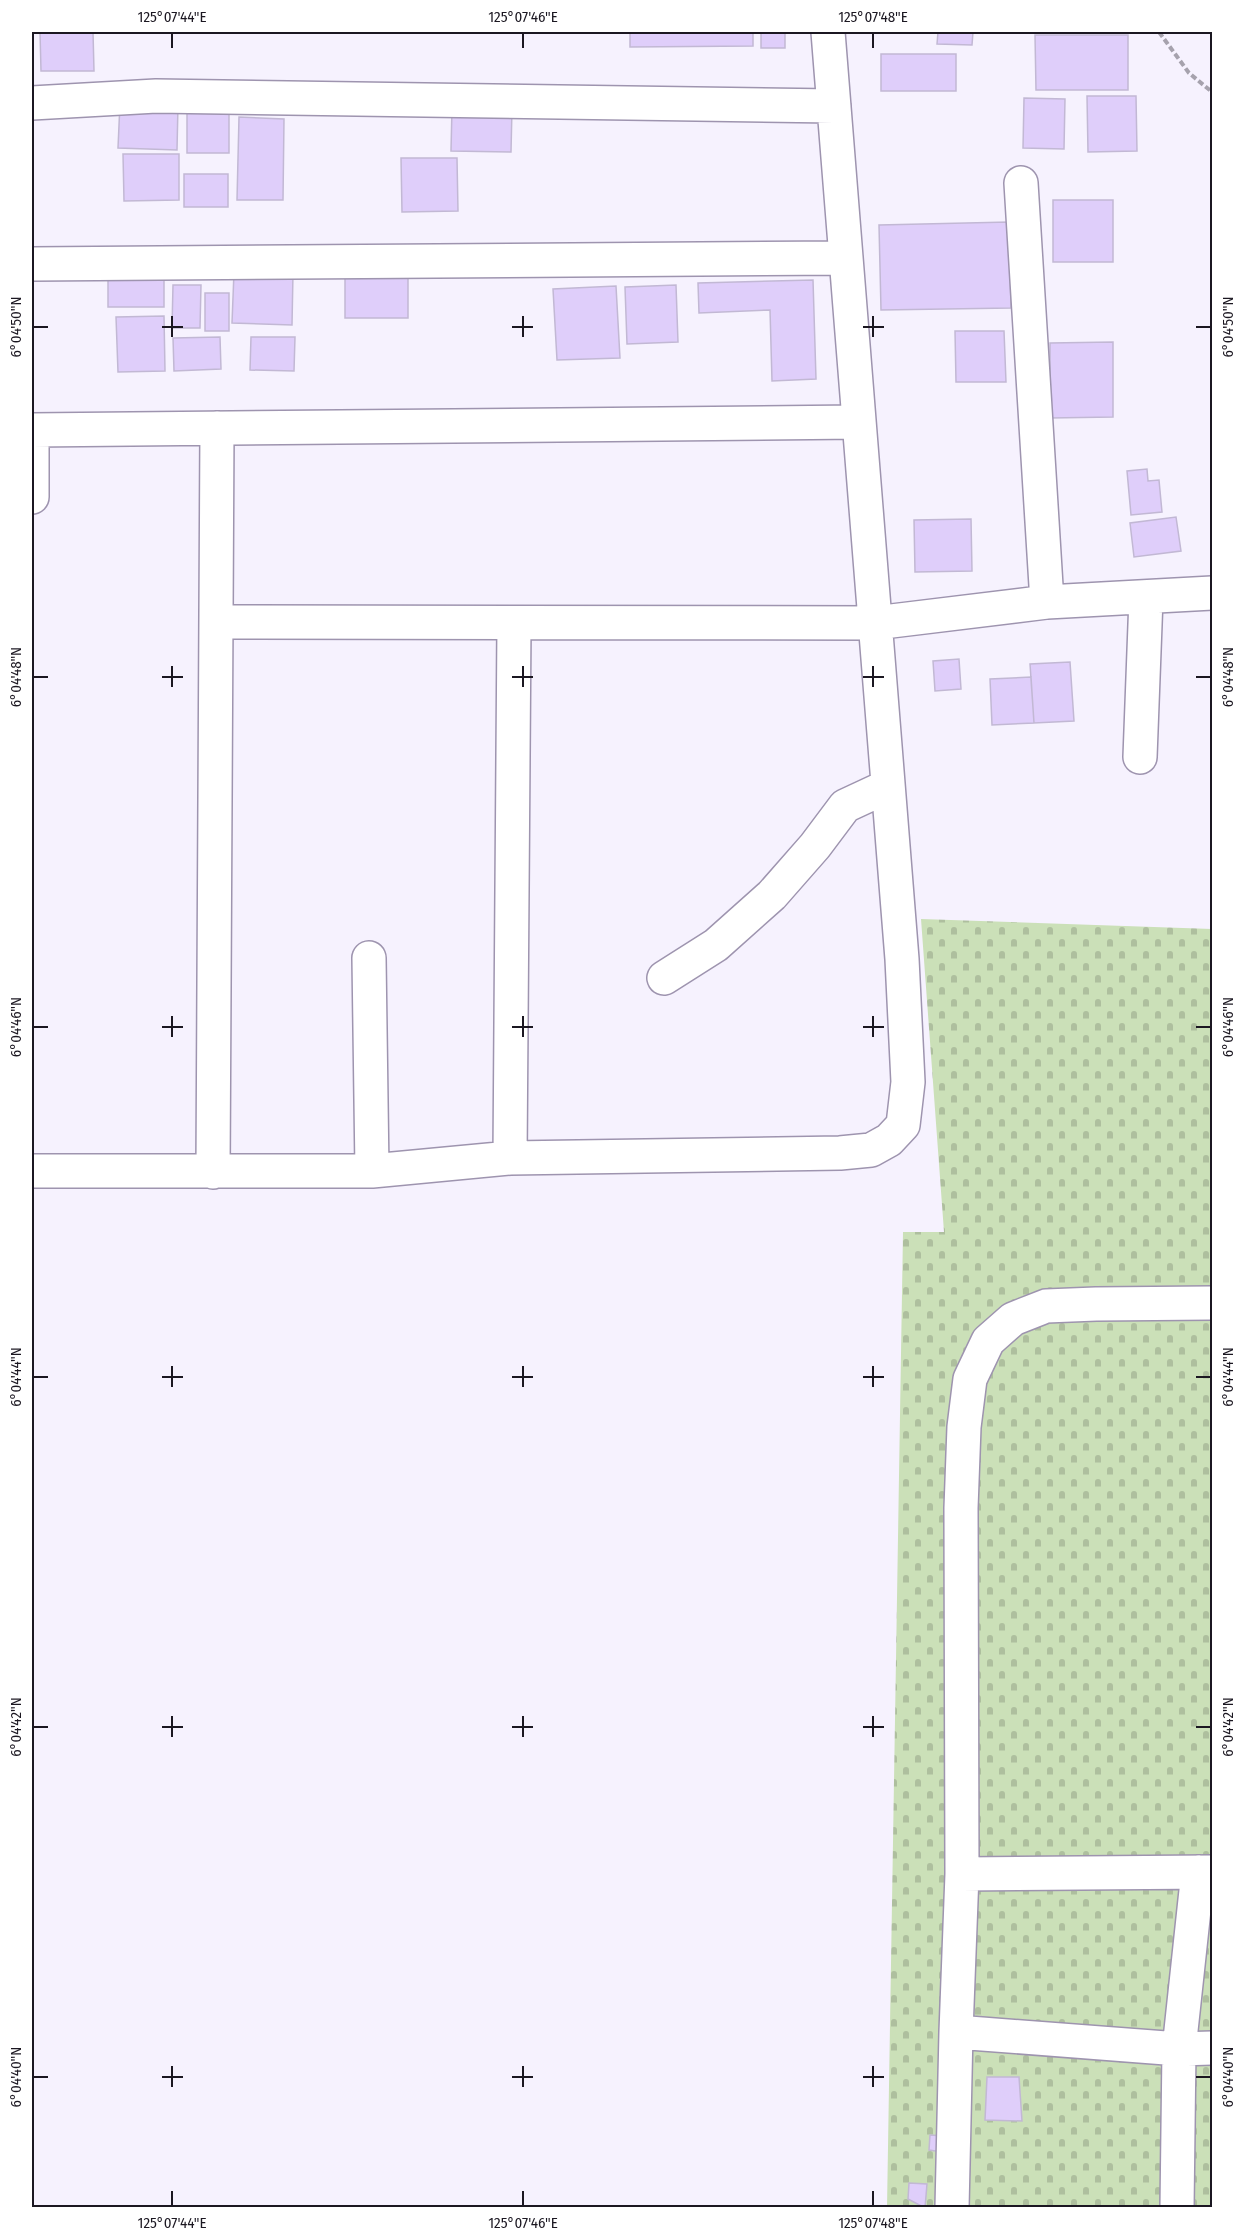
<svg xmlns="http://www.w3.org/2000/svg" width="1244" height="2239" viewBox="0 0 1244 2239" font-family="'Fira Sans Condensed',sans-serif">
	<defs>
		<pattern id="cemetery-stones" width="16" height="16" patternUnits="userSpaceOnUse" patternTransform="scale(1.5)"><rect width="16" height="16" fill="#cbe0b8"/><path d="M2 7V4a2 2 0 0 1 4 0v3zM10 15v-3a2 2 0 0 1 4 0v3z" fill="#aebf9e"/></pattern>
	</defs>
	<rect width="100%" height="100%" fill="#f6f2fe"/>
	<!-- cemetery -->
	<path fill="url(#cemetery-stones)" d="M 921,919 L 1212,929 L 1212,2207 L 887,2208 L 903,1232 L 944,1232 Z"/>
	<!-- building -->
	<path fill="#dfcefa" stroke="#c2b8d4" stroke-width="1.5" d="M 40,32 L 93,32 L 94,71 L 41,71 Z
		M 630,32 L 753,32 L 753,46 L 630,47 Z
		M 761,32 L 785,32 L 785,48 L 761,48 Z
		M 938,32 L 973,32 L 972,45 L 937,44 Z
		M 1035,35 L 1128,35 L 1128,90 L 1036,90 Z
		M 881,54 L 956,54 L 956,91 L 881,91 Z
		M 1087,96 L 1136,96 L 1137,151 L 1088,152 Z
		M 1024,98 L 1065,99 L 1064,149 L 1023,148 Z
		M 120,103 L 178,105 L 177,150 L 118,148 Z
		M 452,108 L 512,108 L 511,152 L 451,151 Z
		M 187,111 L 229,111 L 229,153 L 187,153 Z
		M 239,117 L 284,119 L 283,200 L 237,200 Z
		M 123,154 L 179,154 L 179,200 L 124,201 Z
		M 401,158 L 457,158 L 458,211 L 402,212 Z
		M 184,174 L 228,174 L 228,207 L 184,207 Z
		M 1053,200 L 1113,200 L 1113,262 L 1053,262 Z
		M 1009,222 L 1011,308 L 881,310 L 879,225 Z
		M 234,272 L 293,273 L 292,325 L 232,323 Z
		M 108,273 L 164,273 L 164,307 L 108,307 Z
		M 345,275 L 408,275 L 408,318 L 345,318 Z
		M 813,280 L 816,379 L 772,381 L 770,310 L 699,313 L 698,283 Z
		M 173,285 L 201,285 L 200,328 L 172,328 Z
		M 676,285 L 678,342 L 627,344 L 625,287 Z
		M 616,286 L 620,358 L 557,360 L 553,289 Z
		M 205,293 L 229,293 L 229,331 L 205,331 Z
		M 164,316 L 165,371 L 118,372 L 116,317 Z
		M 955,331 L 1004,331 L 1006,382 L 956,382 Z
		M 220,337 L 221,369 L 174,371 L 173,338 Z
		M 251,337 L 295,337 L 294,371 L 250,370 Z
		M 1113,342 L 1113,417 L 1050,418 L 1050,343 Z
		M 1147,469 L 1148,481 L 1159,480 L 1162,512 L 1131,515 L 1127,471 Z
		M 1176,517 L 1181,551 L 1134,557 L 1130,523 Z
		M 971,519 L 972,571 L 915,572 L 914,520 Z
		M 959,659 L 961,689 L 935,691 L 933,661 Z
		M 1070,662 L 1074,721 L 1034,723 L 1030,664 Z
		M 1031,677 L 1034,723 L 992,725 L 990,679 Z
		M 987,2077 L 1019,2077 L 1022,2121 L 985,2120 Z
		M 930,2135 L 944,2136 L 942,2152 L 929,2150 Z
		M 909,2183 L 927,2184 L 925,2208 L 908,2199 Z"/>
	<g fill="none" stroke-linecap="round" stroke-linejoin="round">
		<!-- minor casing -->
		<g stroke="#9e94af" stroke-width="36">
			<path id="minor" d="M 32,103 L 156,96 L 834,106
				M 1021,183 L 1047,602
				M 32,264 L 846,258
				M 32,430 L 859,422
				M 32,497 L 32,430
				M 216,622 L 875,623 L 1047,602 L 1212,593
				M 1140,757 L 1146,598
				M 369,958 L 372,1171
				M 664,978 L 716,945 L 772,895 L 815,846 L 845,806 L 888,786
				M 510,1158 L 514,623
				M 32,1171 L 372,1171 L 510,1158 L 840,1153 L 871,1150 L 889,1140 L 903,1125 L 908,1082 L 902,959 L 828,32
				M 213,1172 L 217,428
				M 1212,1303 L 1096,1304 L 1046,1306 L 1013,1319 L 988,1341 L 970,1379 L 964,1427 L 961,1508 L 962,1874 L 1212,1872
				M 956,2032 L 1179,2049 L 1212,2048
				M 952,2208 L 956,2032 L 962,1874
				M 1177,2208 L 1179,2049 L 1198,1872"/>
		</g>
		<!-- path -->
		<path stroke="#a6a2ad" stroke-width="4" stroke-dasharray="6 3" stroke-linecap="butt" d="M 1159,32 L 1189,73 L 1212,92"/>
		<!-- minor -->
		<use href="#minor" stroke="#fff" stroke-width="33"/>
	</g>
	<!-- ticks -->
	<path fill="none" stroke="#1b1721" stroke-width="2" d="M 172,33 L 172,48M 523,33 L 523,48M 873,33 L 873,48M 172,316 L 172,337M 523,316 L 523,337M 873,316 L 873,337M 33,327 L 48,327M 162,327 L 183,327M 512,327 L 533,327M 863,327 L 884,327M 1196,327 L 1211,327M 172,666 L 172,687M 523,666 L 523,687M 873,666 L 873,687M 33,677 L 48,677M 162,677 L 183,677M 512,677 L 533,677M 863,677 L 884,677M 1196,677 L 1211,677M 172,1016 L 172,1037M 523,1016 L 523,1037M 873,1016 L 873,1037M 33,1027 L 48,1027M 162,1027 L 183,1027M 512,1027 L 533,1027M 863,1027 L 884,1027M 1196,1027 L 1211,1027M 172,1366 L 172,1387M 523,1366 L 523,1387M 873,1366 L 873,1387M 33,1377 L 48,1377M 162,1377 L 183,1377M 512,1377 L 533,1377M 863,1377 L 884,1377M 1196,1377 L 1211,1377M 172,1716 L 172,1737M 523,1716 L 523,1737M 873,1716 L 873,1737M 33,1727 L 48,1727M 162,1727 L 183,1727M 512,1727 L 533,1727M 863,1727 L 884,1727M 1196,1727 L 1211,1727M 172,2066 L 172,2087M 523,2066 L 523,2087M 873,2066 L 873,2087M 33,2077 L 48,2077M 162,2077 L 183,2077M 512,2077 L 533,2077M 863,2077 L 884,2077M 1196,2077 L 1211,2077M 172,2191 L 172,2206M 523,2191 L 523,2206M 873,2191 L 873,2206"/>
	<!-- border -->
	<rect width="1244" height="2239" fill="none" stroke="#ffffff" stroke-width="66"/>
	<rect x="33" y="33" width="1178" height="2173" fill="none" stroke="#1b1721" stroke-width="2"/>
	<g font-size="15" text-anchor="middle" fill="#1b1721">
		<text x="172" y="22">125°07'44"E</text>
		<text x="523" y="22">125°07'46"E</text>
		<text x="873" y="22">125°07'48"E</text>
		<text transform="translate(16 327) rotate(-90)" y="5">6°04'50"N</text>
		<text transform="translate(1228 327) rotate(-90)" y="5">6°04'50"N</text>
		<text transform="translate(16 677) rotate(-90)" y="5">6°04'48"N</text>
		<text transform="translate(1228 677) rotate(-90)" y="5">6°04'48"N</text>
		<text transform="translate(16 1027) rotate(-90)" y="5">6°04'46"N</text>
		<text transform="translate(1228 1027) rotate(-90)" y="5">6°04'46"N</text>
		<text transform="translate(16 1377) rotate(-90)" y="5">6°04'44"N</text>
		<text transform="translate(1228 1377) rotate(-90)" y="5">6°04'44"N</text>
		<text transform="translate(16 1727) rotate(-90)" y="5">6°04'42"N</text>
		<text transform="translate(1228 1727) rotate(-90)" y="5">6°04'42"N</text>
		<text transform="translate(16 2077) rotate(-90)" y="5">6°04'40"N</text>
		<text transform="translate(1228 2077) rotate(-90)" y="5">6°04'40"N</text>
		<text x="172" y="2228">125°07'44"E</text>
		<text x="523" y="2228">125°07'46"E</text>
		<text x="873" y="2228">125°07'48"E</text>
	</g>
</svg>
